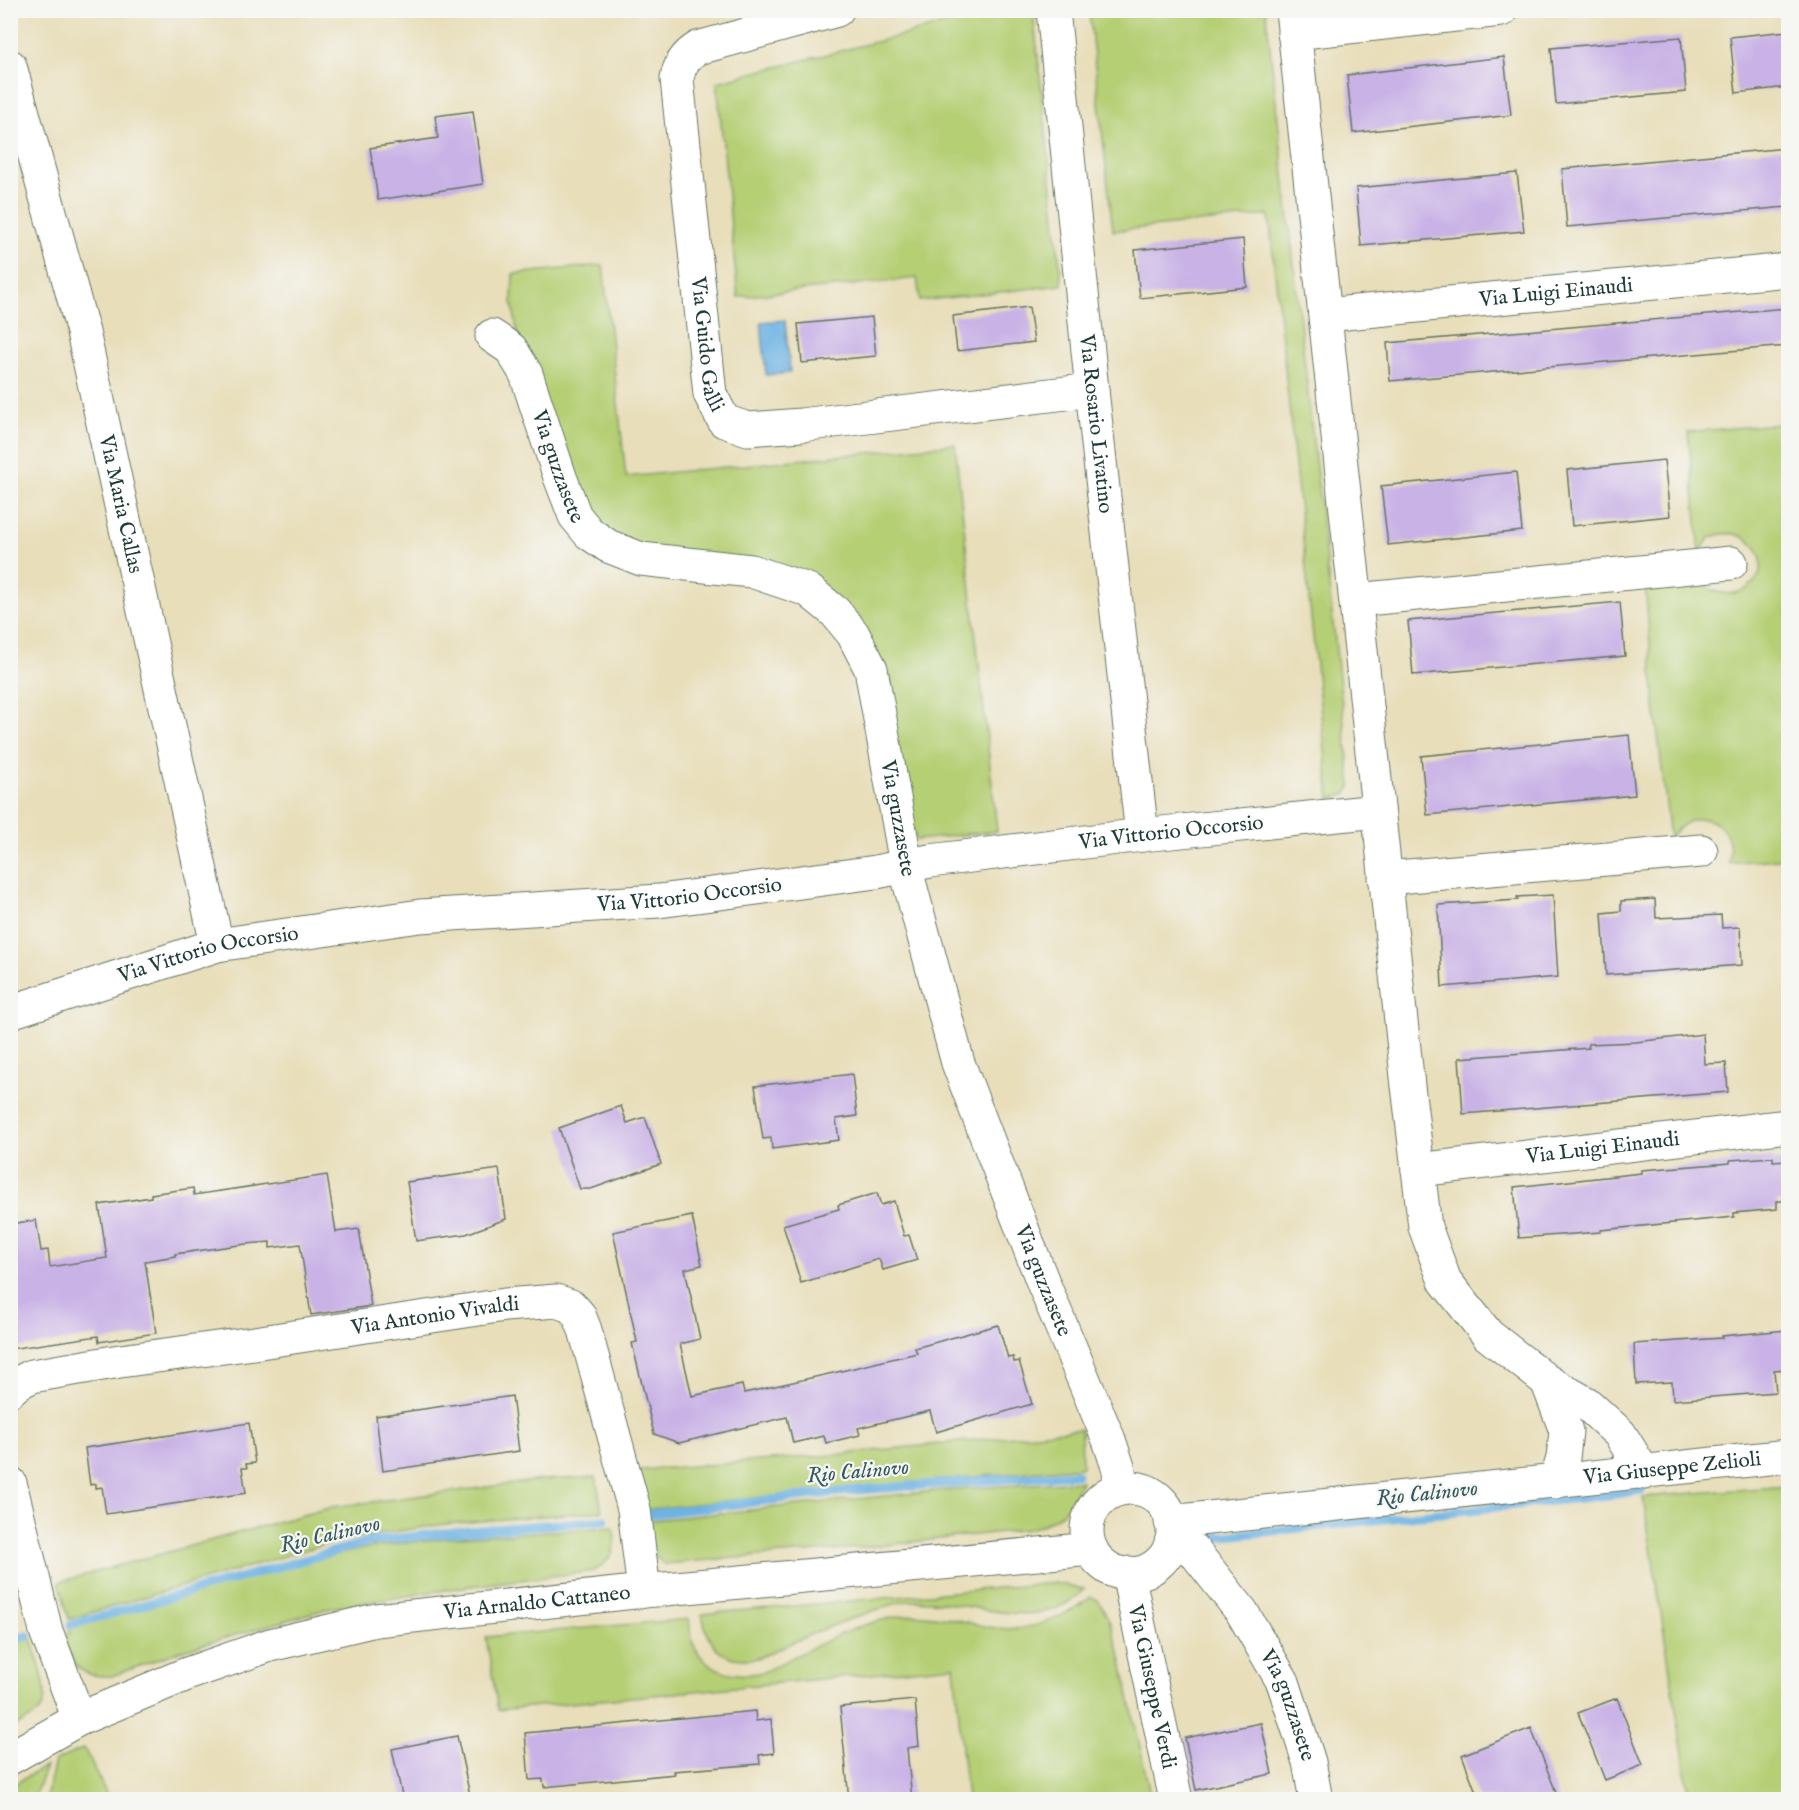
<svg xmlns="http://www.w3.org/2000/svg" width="1799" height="1810" viewBox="0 0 1799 1810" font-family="'IM FELL English',serif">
	<rect width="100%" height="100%" fill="#f6f6f2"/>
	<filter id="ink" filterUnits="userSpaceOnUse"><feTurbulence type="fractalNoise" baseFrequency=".0167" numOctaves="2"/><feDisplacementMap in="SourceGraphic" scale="12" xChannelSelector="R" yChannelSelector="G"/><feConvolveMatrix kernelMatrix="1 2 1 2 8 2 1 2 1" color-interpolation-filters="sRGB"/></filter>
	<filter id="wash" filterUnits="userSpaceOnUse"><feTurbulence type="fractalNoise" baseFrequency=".008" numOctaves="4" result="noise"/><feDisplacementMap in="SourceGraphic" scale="24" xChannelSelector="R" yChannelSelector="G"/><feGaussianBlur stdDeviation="1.35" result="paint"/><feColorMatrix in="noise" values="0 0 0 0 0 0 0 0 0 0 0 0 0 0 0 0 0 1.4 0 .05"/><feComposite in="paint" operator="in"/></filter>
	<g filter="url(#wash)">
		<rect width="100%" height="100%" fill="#e8deba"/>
		<!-- green -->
		<path fill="#b5cf74" stroke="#6a8654" stroke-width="1.5" d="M 1002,10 L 1033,11 L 1062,285 L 920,301 L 917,278 L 738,297 L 717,82 Z
			M 1089,11 L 1266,11 L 1351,787 L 1346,794 L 1330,799 L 1269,215 L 1113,231 Z
			M 603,265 L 626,477 L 955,444 L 997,831 L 916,840 L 856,615 L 646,548 L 600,531 L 575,483 L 518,337 L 512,301 L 513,274 Z
			M 1788,423 L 1788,858 L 1728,863 C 1739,822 1695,801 1670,838 L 1656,717 L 1645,585 L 1701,582 C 1739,617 1787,565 1745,538 C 1733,531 1721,533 1709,538 L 1700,552 L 1688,432 Z
			M 1081,1429 L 1082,1467 L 819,1491 L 641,1510 L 629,1471 L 834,1455 Z
			M 596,1477 L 602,1511 L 445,1524 L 340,1540 L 69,1619 L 59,1582 L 332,1507 L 542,1480 Z
			M 1081,1481 C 1071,1510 1058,1521 1029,1529 L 867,1547 L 664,1564 L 655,1556 L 644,1521 L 955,1489 Z
			M 1788,1486 L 1788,1799 L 1690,1799 L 1643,1497 Z
			M 613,1527 C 618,1547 611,1562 593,1571 L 463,1587 L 326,1609 L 180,1651 L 112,1676 C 77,1678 73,1665 64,1635 L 70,1634 L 69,1628 L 342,1553 L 372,1547 L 446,1538 Z
			M 1054,1583 L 1084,1589 C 1038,1640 964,1595 908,1601 C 896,1602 884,1608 873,1611 C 833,1624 796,1641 758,1658 C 722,1664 708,1646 702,1614 Z
			M 1091,1597 L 1098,1600 L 1109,1620 L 1120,1653 L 1151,1799 L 967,1799 L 954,1666 L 498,1710 L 486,1637 L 689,1619 C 690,1626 690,1633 692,1639 C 701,1671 736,1679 763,1672 C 806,1652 856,1621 903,1616 C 933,1612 960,1621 989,1627 C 1027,1634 1061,1620 1091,1597 Z
			M 31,1639 C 36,1657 54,1697 39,1712 C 32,1719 20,1723 11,1729 L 11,1644 Z
			M 84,1748 L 109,1799 L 46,1799 L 55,1761 Z
			M 46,1766 L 33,1799 L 11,1799 L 11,1786 Z"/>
		<!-- water -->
		<path fill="#6eb3e4" stroke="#46788c" stroke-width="1.5" d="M 785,320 L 790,373 L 766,375 L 761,322 Z"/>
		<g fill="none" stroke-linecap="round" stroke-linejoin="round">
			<!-- stream -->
			<path stroke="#6eb3e4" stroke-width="9" d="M 642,1515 L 857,1490 L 1077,1474
				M 1216,1537 L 1608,1495 L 1641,1490
				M 71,1625 L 368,1542 L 445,1533 L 605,1520
				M 10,1640 L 28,1636"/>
		</g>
		<g id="blocks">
			<!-- building -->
			<path fill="#c9b2e6" d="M 1788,31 L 1788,87 L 1736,93 L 1730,37 Z
				M 1681,37 L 1686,92 L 1556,104 L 1551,48 Z
				M 1504,57 L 1511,115 L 1353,133 L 1347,75 Z
				M 473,111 L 483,184 L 378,200 L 370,148 L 438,138 L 435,116 Z
				M 1788,148 L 1788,207 L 1567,227 L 1562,169 Z
				M 1517,173 L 1524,231 L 1361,246 L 1356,188 Z
				M 1243,239 L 1247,287 L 1140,298 L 1135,250 Z
				M 1029,307 L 1034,342 L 957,351 L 953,316 Z
				M 1788,308 L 1788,346 L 1390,381 L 1387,343 Z
				M 872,317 L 876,356 L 802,363 L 798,324 Z
				M 1664,460 L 1670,516 L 1572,526 L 1567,470 Z
				M 1516,472 L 1522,531 L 1388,545 L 1381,486 Z
				M 1620,602 L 1625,656 L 1413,675 L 1408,621 Z
				M 1629,735 L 1635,795 L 1427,815 L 1421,756 Z
				M 1553,895 L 1558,977 L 1442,987 L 1438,905 L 1518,900 L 1517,897 Z
				M 1655,899 L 1656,918 L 1721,915 L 1722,928 L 1740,927 L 1742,965 L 1606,975 L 1602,913 L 1621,911 L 1621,901 Z
				M 1703,1034 L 1705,1064 L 1726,1063 L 1728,1092 L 1463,1114 L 1459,1058 L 1589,1048 L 1588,1044 L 1636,1042 Z
				M 852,1074 L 857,1116 L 836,1119 L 839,1140 L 772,1149 L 771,1138 L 763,1139 L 755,1086 Z
				M 621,1106 L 627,1123 L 645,1117 L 661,1164 L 591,1189 L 580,1189 L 559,1128 Z
				M 1773,1157 L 1773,1161 L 1788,1160 L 1788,1201 L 1777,1201 L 1777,1209 L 1734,1213 L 1734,1217 L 1601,1230 L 1601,1232 L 1519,1238 L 1514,1187 L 1641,1173 L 1641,1170 L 1730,1163 L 1730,1160 Z
				M 499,1169 L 506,1219 L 466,1234 L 416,1241 L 407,1182 Z
				M 327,1175 L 336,1232 L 359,1229 L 371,1306 L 311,1315 L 300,1244 L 270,1248 L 270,1242 L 246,1244 L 175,1254 L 175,1256 L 145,1261 L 156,1333 L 99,1342 L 98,1336 L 10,1349 L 10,1224 L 36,1220 L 41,1251 L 48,1250 L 50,1267 L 107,1258 L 99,1205 L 151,1197 L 151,1194 L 193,1188 L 194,1195 Z
				M 877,1193 L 881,1205 L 894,1201 L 904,1236 L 909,1235 L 917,1260 L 883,1270 L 879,1259 L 801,1283 L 783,1225 L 839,1209 L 838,1205 Z
				M 692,1216 L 702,1265 L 685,1269 L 700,1339 L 680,1344 L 692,1396 L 742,1385 L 744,1393 L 833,1373 L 917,1353 L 915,1348 L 998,1325 L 1008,1358 L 1013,1357 L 1014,1362 L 1019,1361 L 1032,1404 L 936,1432 L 930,1411 L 858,1428 L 860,1435 L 826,1443 L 824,1436 L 793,1443 L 787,1417 L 679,1443 L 654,1434 L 632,1343 L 637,1342 L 613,1232 Z
				M 1788,1330 L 1788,1369 L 1774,1370 L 1776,1392 L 1673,1400 L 1672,1382 L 1636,1384 L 1634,1344 L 1722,1338 L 1722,1336 Z
				M 512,1396 L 519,1451 L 383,1471 L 376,1416 Z
				M 249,1423 L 255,1463 L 246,1464 L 247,1468 L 242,1468 L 246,1493 L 106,1514 L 102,1487 L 96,1488 L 96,1484 L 90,1485 L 85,1448 Z
				M 1617,1698 L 1643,1765 L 1605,1780 L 1578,1713 Z
				M 915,1700 L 919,1746 L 907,1748 L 912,1800 L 849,1800 L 840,1707 Z
				M 755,1711 L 756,1721 L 771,1719 L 774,1753 L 759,1755 L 760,1764 L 674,1771 L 675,1774 L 544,1787 L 543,1779 L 529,1780 L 525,1733 Z
				M 1261,1723 L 1272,1774 L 1196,1790 L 1185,1738 Z
				M 1531,1728 L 1559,1800 L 1479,1800 L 1462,1755 Z
				M 457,1736 L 471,1800 L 403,1800 L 392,1749 Z"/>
		</g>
	</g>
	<g filter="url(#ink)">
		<use href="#blocks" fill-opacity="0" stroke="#657563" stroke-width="1.5"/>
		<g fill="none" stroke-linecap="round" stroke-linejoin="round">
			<!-- minor casing -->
			<g stroke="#657563" stroke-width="35">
				<g id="minor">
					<path id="s1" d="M 837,10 L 698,48 C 685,56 679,65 677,79 L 710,394 L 724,421 L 748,429 L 801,425 L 1092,390"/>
					<path id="s2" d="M 1053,10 L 1092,390 L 1142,835"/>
					<path d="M 1292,10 L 1408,1086 L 1425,1227 L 1445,1281 L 1488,1335 L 1547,1381 L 1586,1403 L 1620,1434 L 1644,1473"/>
					<path d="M 1294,33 L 1501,10"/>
					<path id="s3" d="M 10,66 L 83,332 L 217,945"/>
					<path id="s4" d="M 1325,315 L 1788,270"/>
					<path id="s5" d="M 492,336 L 511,349 L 526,374 L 560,477 L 575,516 L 589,533 L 608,546 L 641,559 L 751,571 L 808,590 L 835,612 L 853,634 L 871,669 L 909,881 L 958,1063 L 1044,1285 L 1109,1440 L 1119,1470 L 1120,1489"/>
					<path d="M 1356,600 L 1731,563"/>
					<path d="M 1385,878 L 1701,851"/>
					<path id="s6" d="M 10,1012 L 217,945 L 420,916 L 659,901 L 876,872 L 930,861 L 1142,835 L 1378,811"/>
					<path id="s7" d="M 1418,1170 L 1788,1126"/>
					<path d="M 1547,1381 L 1566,1431 L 1563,1458 L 1556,1482"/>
					<path id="s8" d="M 10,1390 L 18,1383 L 32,1376 L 120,1361 L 254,1343 L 505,1305 L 556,1301 L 571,1306 L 579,1315 L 585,1330 L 634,1509 L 644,1591"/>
					<path d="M 10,1483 L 46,1631 L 79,1719"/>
					<circle cx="1130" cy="1531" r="43"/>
					<path id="s9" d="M 1171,1522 L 1788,1456"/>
					<path id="s10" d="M 1171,1542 L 1193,1550 L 1242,1612 L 1283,1682 L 1309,1762 L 1316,1800"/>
					<path id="s11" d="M 1130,1573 L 1131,1588 L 1176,1800"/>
					<path id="s12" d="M 10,1758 L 79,1719 L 187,1674 L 270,1645 L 376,1620 L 644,1591 L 1091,1549"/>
				</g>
			</g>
			<!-- minor -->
			<use href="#minor" stroke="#fff" stroke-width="33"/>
		</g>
	</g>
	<g text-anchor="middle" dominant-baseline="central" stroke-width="4.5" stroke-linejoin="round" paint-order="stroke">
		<!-- street labels -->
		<g font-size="21" fill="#1f3d34" stroke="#f6f6f2">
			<text stroke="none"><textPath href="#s4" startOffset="232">Via Luigi Einaudi</textPath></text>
			<text stroke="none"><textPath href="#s1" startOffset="450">Via Guido Galli</textPath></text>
			<text stroke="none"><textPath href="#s2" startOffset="416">Via Rosario Livatino</textPath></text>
			<text stroke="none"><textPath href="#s5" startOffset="150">Via guzzasete</textPath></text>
			<text stroke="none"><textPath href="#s3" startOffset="452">Via Maria Callas</textPath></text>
			<text stroke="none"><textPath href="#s5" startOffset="708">Via guzzasete</textPath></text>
			<text stroke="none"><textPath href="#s6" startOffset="1179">Via Vittorio Occorsio</textPath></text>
			<text stroke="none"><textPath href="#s6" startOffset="693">Via Vittorio Occorsio</textPath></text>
			<text stroke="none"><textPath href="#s6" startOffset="207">Via Vittorio Occorsio</textPath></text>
			<text stroke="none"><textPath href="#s7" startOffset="186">Via Luigi Einaudi</textPath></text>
			<text stroke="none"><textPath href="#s5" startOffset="1194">Via guzzasete</textPath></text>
			<text stroke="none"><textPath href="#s8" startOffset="434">Via Antonio Vivaldi</textPath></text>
			<text stroke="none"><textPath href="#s9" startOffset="504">Via Giuseppe Zelioli</textPath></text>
			<text stroke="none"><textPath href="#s12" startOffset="555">Via Arnaldo Cattaneo</textPath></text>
			<text stroke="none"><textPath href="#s11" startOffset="116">Via Giuseppe Verdi</textPath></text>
			<text stroke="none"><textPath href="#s10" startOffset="207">Via guzzasete</textPath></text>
		</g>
		<!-- water labels -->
		<g font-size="22" font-style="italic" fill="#335a60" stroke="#f6f6f2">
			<text transform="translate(858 1472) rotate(-5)">Rio Calinovo</text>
			<text transform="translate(1427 1494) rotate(-6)">Rio Calinovo</text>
			<text transform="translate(330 1535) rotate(-13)">Rio Calinovo</text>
		</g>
	</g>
	<!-- margin -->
	<rect width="1799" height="1810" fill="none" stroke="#f6f6f2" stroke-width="36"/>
</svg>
